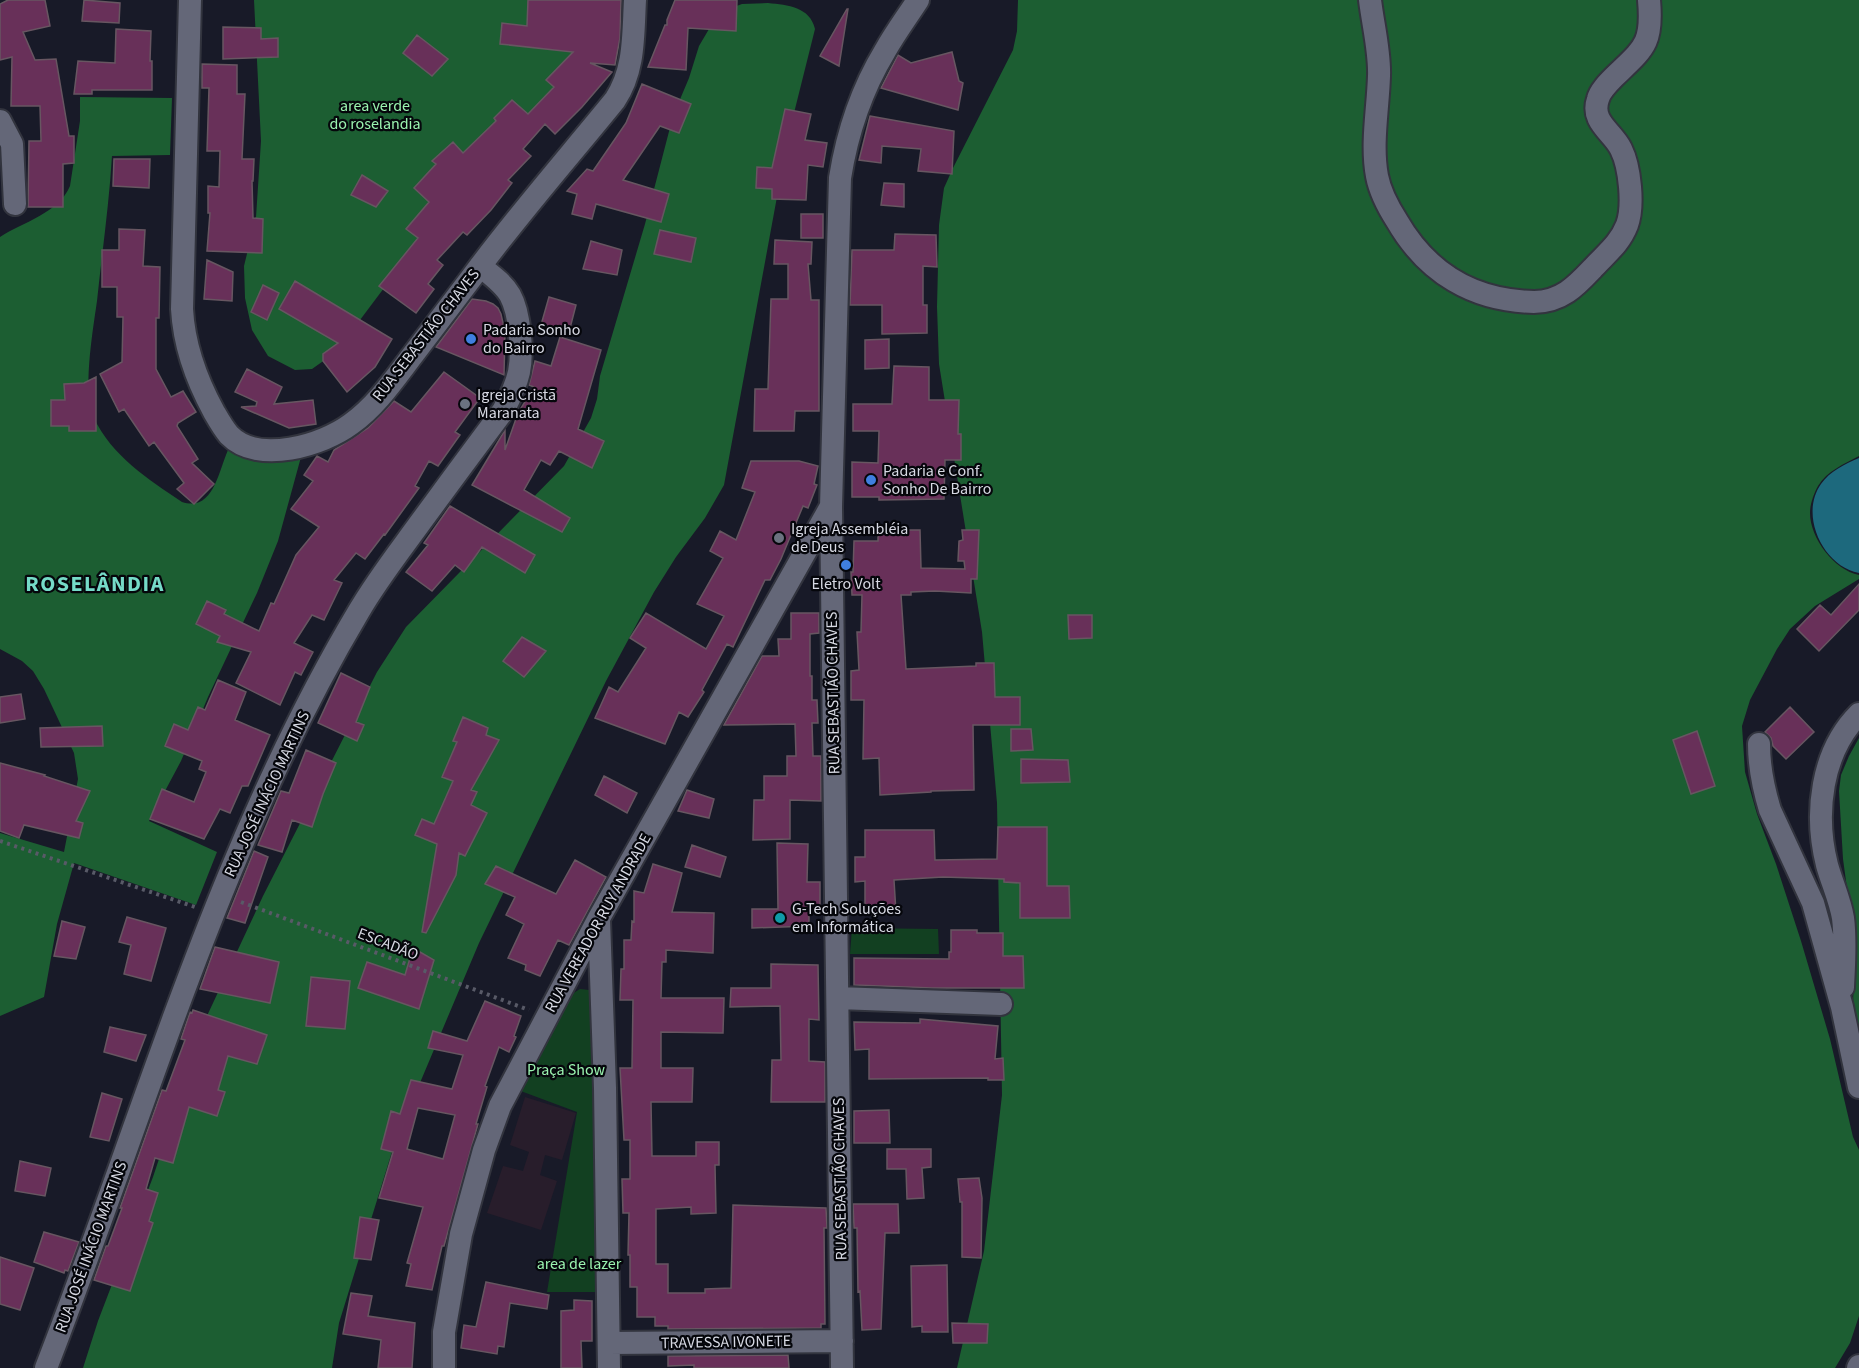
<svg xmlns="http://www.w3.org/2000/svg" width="1859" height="1368" viewBox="0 0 1859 1368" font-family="'Source Sans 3',sans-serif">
	<rect width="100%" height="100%" fill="#181a28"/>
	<!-- education -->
	<path fill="#281d2b" d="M 525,1097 L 576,1113 L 562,1160 L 545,1155 L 540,1175 L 557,1181 L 541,1230 L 487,1213 L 503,1166 L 523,1171 L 529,1152 L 510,1145 Z"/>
	<!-- green -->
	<path fill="#124021" d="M 852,928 L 938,929 L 939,954 L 850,954 Z
		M 580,989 L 589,990 L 596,995 L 607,1292 L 547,1292 L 577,1112 L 518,1090 L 572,994 Z"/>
	<!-- forest -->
	<path fill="#1c5e32" d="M 254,0 L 590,0 L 588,24 L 553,94 L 393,276 L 336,352 L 312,369 L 295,370 L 268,356 L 252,330 L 245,298 L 244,266 L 256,217 L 261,141 Z
		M 1018,0 L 1859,0 L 1859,456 C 1844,464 1827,471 1818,486 C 1814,493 1810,504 1810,513 C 1810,538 1834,570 1859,575 L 1859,579 L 1815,606 L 1790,629 L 1777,649 L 1750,700 L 1742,726 L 1745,772 L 1757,814 L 1776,864 L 1801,941 L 1830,1039 L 1853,1137 L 1859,1150 L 1859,1316 L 1850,1343 L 1835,1368 L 957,1368 L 984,1251 L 1002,1095 L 997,803 L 982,632 L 939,364 L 937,307 L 939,225 L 944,188 L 953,168 L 1013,50 L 1017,31 Z
		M 768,3 C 788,5 810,7 815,29 L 788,137 L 724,485 L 705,518 L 676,557 L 654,592 L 606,681 L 479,943 L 395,1142 L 339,1323 L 332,1368 L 83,1368 L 98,1321 L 153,1177 L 206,1018 L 263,896 L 377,672 L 406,627 L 564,466 L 591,418 L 597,399 L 600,376 L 645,224 L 673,116 L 689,78 L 699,46 L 709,29 L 731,8 L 742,4 Z
		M 80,97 L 172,98 L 170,155 L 112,156 C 109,205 102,253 97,301 C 93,330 82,393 94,418 C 111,455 149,480 182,502 C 213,512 218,473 228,450 C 252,464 275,463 301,457 L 278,541 L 257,593 L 208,697 L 181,761 L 149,821 L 217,852 L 196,905 L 74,863 L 57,924 L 44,997 L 0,1016 L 0,833 L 64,852 L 78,779 L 74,753 L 44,689 L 33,671 L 22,661 L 0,649 L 0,237 C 23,222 59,213 70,186 L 80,121 Z
		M 1859,738 L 1859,1036 L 1853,1012 L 1854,940 L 1843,859 L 1839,791 L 1841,775 L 1849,756 Z"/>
	<!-- water -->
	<path fill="#1d697d" d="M 1859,458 L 1859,573 C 1823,566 1799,515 1821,484 C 1830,471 1845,464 1859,458 Z"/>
	<!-- building -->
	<path fill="#683059" stroke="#675661" stroke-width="1.5" fill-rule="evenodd" d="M 8,0 L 45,0 L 50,26 L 23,32 L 35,60 L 56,59 L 69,136 L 74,136 L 74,163 L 63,164 L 63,207 L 28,207 L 29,141 L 41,141 L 40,106 L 11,106 L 12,57 L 0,60 L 0,4 Z
		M 84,0 L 120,3 L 119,23 L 82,21 Z
		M 528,0 L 621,0 L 620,38 L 615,65 L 590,63 L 612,72 L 582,107 L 555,134 L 545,124 L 523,149 L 531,156 L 508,180 L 512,183 L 491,210 L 467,235 L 463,232 L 437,260 L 443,265 L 428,284 L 434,289 L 416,313 L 379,286 L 418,238 L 406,229 L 429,202 L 414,188 L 436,164 L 432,161 L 453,142 L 463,153 L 496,121 L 494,118 L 512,100 L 528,114 L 554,87 L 546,80 L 573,52 L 500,44 L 502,23 L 527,26 Z
		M 675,0 L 737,0 L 736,31 L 688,28 L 686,70 L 648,67 L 665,25 L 667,25 L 667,20 Z
		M 847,9 L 848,9 L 839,66 L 820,56 Z
		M 223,27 L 261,28 L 261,39 L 278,38 L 278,57 L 223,59 Z
		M 116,29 L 151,31 L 150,61 L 152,61 L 152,90 L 92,90 L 92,94 L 74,94 L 78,61 L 115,63 Z
		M 417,35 L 448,59 L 432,76 L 403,53 Z
		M 952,52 L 959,81 L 963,83 L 958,110 L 881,88 L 898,55 L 911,63 Z
		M 202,64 L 237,65 L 237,94 L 245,94 L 242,159 L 254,159 L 253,181 L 252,181 L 253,218 L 263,219 L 262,253 L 207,251 L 210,213 L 208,213 L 208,186 L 219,187 L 220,151 L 207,151 L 209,88 L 202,88 Z
		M 642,84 L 691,104 L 679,133 L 660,126 L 623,180 L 669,194 L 661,222 L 596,204 L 592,219 L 572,214 L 577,194 L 567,191 L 587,169 L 593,171 L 626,123 Z
		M 785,109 L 811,114 L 805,140 L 827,143 L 823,167 L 808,165 L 806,200 L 772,199 L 772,189 L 756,188 L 757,167 L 772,168 Z
		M 870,116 L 954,131 L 952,174 L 918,171 L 921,149 L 882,146 L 881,163 L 859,160 Z
		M 114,159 L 150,159 L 149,188 L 113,186 Z
		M 362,175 L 388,191 L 376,207 L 351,195 Z
		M 884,183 L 904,184 L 904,207 L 881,205 Z
		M 801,214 L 823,214 L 823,238 L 801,238 Z
		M 119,229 L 145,230 L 143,266 L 160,267 L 159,318 L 156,318 L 156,369 L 171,397 L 183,391 L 196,412 L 178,423 L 177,426 L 198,459 L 192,463 L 214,484 L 194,504 L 177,489 L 184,483 L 154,442 L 149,446 L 124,409 L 119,412 L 100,374 L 122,362 L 123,317 L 117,317 L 117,287 L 102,287 L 102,250 L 119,250 Z
		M 660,230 L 696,238 L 691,262 L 654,254 Z
		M 895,234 L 936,235 L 937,267 L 923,266 L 923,305 L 927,305 L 927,333 L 882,334 L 882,305 L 850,305 L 852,250 L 894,250 Z
		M 775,240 L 812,242 L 811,264 L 808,264 L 811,300 L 819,300 L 819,411 L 795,411 L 794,431 L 754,431 L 755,389 L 768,389 L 771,299 L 788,299 L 788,264 L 774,264 Z
		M 591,241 L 622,250 L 617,275 L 583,269 Z
		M 207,260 L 233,272 L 232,301 L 204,299 Z
		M 295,281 L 392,339 L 375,367 L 347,392 L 323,361 L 323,354 L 338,343 L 279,309 Z
		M 263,285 L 279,293 L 267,320 L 251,312 Z
		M 549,297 L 576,305 L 569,332 L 541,325 Z
		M 472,299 L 486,301 L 493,304 L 498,308 L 501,314 L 505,332 L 504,375 L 436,347 Z
		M 560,337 L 601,350 L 578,429 L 604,441 L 592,468 L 559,451 L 550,465 L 541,460 L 524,490 L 570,518 L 562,532 L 472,485 L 505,430 L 505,450 L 518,413 L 534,387 L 529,385 L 535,361 L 551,366 Z
		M 889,339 L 889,368 L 865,369 L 865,340 Z
		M 894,366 L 929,367 L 929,400 L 959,400 L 958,434 L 961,434 L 961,460 L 945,460 L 944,499 L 879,500 L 879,497 L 852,497 L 852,462 L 878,463 L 879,431 L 853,431 L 853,404 L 892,404 Z
		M 247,369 L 282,387 L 274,404 L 313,400 L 316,424 L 289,428 L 241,407 L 256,406 L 257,402 L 235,392 Z
		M 444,372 L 480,398 L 455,432 L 460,435 L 438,466 L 429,461 L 415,486 L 419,488 L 385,535 L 384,534 L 365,559 L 356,553 L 334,580 L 342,583 L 324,620 L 312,615 L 294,643 L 313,652 L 301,675 L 295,672 L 280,705 L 236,683 L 251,652 L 217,642 L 220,636 L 196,624 L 207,601 L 226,610 L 224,614 L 259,631 L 271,603 L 274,604 L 296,555 L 319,527 L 291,509 L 313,481 L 304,475 L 317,456 L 328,462 L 334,450 L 368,428 L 394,401 L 411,412 Z
		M 96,377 L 96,431 L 69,431 L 69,426 L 51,426 L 51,400 L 65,400 L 64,384 L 84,383 Z
		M 751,461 L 799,461 L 818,466 L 814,484 L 817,485 L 808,508 L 803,506 L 781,559 L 770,580 L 765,580 L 733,647 L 727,644 L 702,690 L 704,692 L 688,717 L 679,712 L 665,744 L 595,718 L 609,687 L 618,692 L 646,648 L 630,638 L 646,613 L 706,649 L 724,616 L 697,604 L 723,558 L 710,551 L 720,531 L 736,540 L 755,492 L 742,488 Z
		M 450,506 L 535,555 L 525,573 L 482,547 L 464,572 L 455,565 L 432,591 L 406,572 L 428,545 L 424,543 Z
		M 878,530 L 920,530 L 921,568 L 965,569 L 964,561 L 958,561 L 959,541 L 963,540 L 962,530 L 979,530 L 977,579 L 971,579 L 971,593 L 935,591 L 911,592 L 911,595 L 901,595 L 906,669 L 976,666 L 976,663 L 994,663 L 995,697 L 1020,697 L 1020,725 L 973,725 L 974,790 L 931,791 L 931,792 L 880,795 L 879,758 L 863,759 L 864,700 L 851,700 L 851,671 L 859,670 L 857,632 L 861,632 L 862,595 L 852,595 L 851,572 L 853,572 L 854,541 L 878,541 Z
		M 1859,584 L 1859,610 L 1819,651 L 1797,629 L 1820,605 L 1831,615 Z
		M 791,613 L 819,613 L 819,633 L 810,634 L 810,676 L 812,676 L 812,700 L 817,700 L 818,723 L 812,723 L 813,756 L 821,756 L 821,801 L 790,800 L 790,839 L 753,840 L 754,800 L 764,800 L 764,776 L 787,776 L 787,756 L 796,756 L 795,724 L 724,725 L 762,656 L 779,656 L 778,639 L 791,639 Z
		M 1068,615 L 1092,615 L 1092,638 L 1069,639 Z
		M 522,637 L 546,651 L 524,677 L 503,661 Z
		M 341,673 L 370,687 L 356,722 L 364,725 L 357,741 L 318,723 Z
		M 218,680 L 246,692 L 235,720 L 270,735 L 248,786 L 242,786 L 230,813 L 220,809 L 204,839 L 150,819 L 162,789 L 194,802 L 206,772 L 199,769 L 202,761 L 165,746 L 174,724 L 188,730 L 198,707 L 205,710 Z
		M 21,694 L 25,719 L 0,723 L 0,697 Z
		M 1790,707 L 1814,732 L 1786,759 L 1773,746 L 1771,738 L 1765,732 Z
		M 463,717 L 488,728 L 486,735 L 499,740 L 471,790 L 477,792 L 471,805 L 487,813 L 465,856 L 459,853 L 456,875 L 426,933 L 422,932 L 437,844 L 415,835 L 422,819 L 434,824 L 453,781 L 442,777 L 457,742 L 453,741 Z
		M 102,726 L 103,746 L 41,747 L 40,728 Z
		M 1011,729 L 1031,729 L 1033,750 L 1011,751 Z
		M 1697,731 L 1715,786 L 1691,794 L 1673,740 Z
		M 306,750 L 336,763 L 323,794 L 312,827 L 292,820 L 282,852 L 258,845 L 281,791 L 289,793 Z
		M 1021,759 L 1068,760 L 1070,782 L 1021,783 Z
		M 0,763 L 45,775 L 44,776 L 90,791 L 76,821 L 83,823 L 79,838 L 24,825 L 19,838 L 0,831 Z
		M 604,776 L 637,793 L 627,813 L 595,795 Z
		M 687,790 L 714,799 L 709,818 L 678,811 Z
		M 998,827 L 1047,827 L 1047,886 L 1069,886 L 1070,918 L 1020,918 L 1020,883 L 1004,882 L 1004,879 L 943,877 L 894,880 L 896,913 L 865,915 L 865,881 L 855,882 L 855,857 L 865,857 L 865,830 L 934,830 L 935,860 L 997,859 Z
		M 777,843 L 808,844 L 807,882 L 820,882 L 820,906 L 809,906 L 809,926 L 752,928 L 752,909 L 778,909 Z
		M 692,845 L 726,857 L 720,877 L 685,867 Z
		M 254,851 L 268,857 L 245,923 L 227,918 Z
		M 575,860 L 606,877 L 569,945 L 558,940 L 540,976 L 525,970 L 526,965 L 508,958 L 524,924 L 506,915 L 515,897 L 485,884 L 496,866 L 556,894 Z
		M 653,864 L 682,873 L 672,912 L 714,913 L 713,953 L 666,950 L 666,962 L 662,962 L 661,998 L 724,998 L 723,1033 L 661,1032 L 661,1068 L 693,1068 L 692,1102 L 651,1102 L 652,1156 L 696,1156 L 696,1142 L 719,1142 L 719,1165 L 715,1165 L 716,1213 L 691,1214 L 691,1207 L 656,1209 L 656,1264 L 668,1264 L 668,1293 L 705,1293 L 705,1289 L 731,1288 L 733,1205 L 826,1208 L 827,1228 L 824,1228 L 825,1324 L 821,1324 L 821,1328 L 668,1329 L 668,1326 L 655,1326 L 655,1317 L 637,1317 L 637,1287 L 630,1287 L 630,1255 L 628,1255 L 629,1213 L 623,1213 L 622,1179 L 630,1179 L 630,1140 L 624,1140 L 620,1068 L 632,1068 L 633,1000 L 620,1000 L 621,969 L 624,969 L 624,940 L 631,940 L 632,921 L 634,922 L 634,891 L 644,893 Z
		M 127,917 L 166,928 L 151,981 L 124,974 L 131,945 L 119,942 Z
		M 62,921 L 85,927 L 76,959 L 54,956 Z
		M 951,930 L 977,930 L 977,933 L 1003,933 L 1003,956 L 1023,956 L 1024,988 L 933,988 L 854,985 L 854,958 L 949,959 L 949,952 L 951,952 Z
		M 215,947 L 279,962 L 270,1003 L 200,989 Z
		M 413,948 L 434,960 L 419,1009 L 358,988 L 367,962 L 405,975 Z
		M 771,964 L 818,965 L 819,1020 L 809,1019 L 809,1061 L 825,1062 L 825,1102 L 771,1102 L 772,1060 L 781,1060 L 780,1006 L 730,1007 L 731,988 L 771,988 Z
		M 311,977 L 350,981 L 345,1029 L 306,1026 Z
		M 485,1001 L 521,1016 L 514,1036 L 516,1037 L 509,1052 L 499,1047 L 485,1086 L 487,1087 L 476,1124 L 478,1124 L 444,1246 L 442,1246 L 432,1290 L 406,1286 L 411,1264 L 407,1263 L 423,1207 L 379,1198 L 393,1152 L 381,1149 L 391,1111 L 400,1114 L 411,1080 L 452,1089 L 463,1055 L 428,1048 L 433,1031 L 467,1041 ZM 418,1108 L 455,1115 L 443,1159 L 407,1149 Z
		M 193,1010 L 267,1035 L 257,1064 L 228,1056 L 218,1090 L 225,1092 L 217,1116 L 189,1107 L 173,1163 L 155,1158 L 146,1189 L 158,1193 L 149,1221 L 153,1223 L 130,1291 L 94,1280 L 106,1246 L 108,1246 L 122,1208 L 120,1208 L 162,1090 L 166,1091 L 185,1040 L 181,1039 L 190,1012 L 192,1013 Z
		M 920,1019 L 998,1026 L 995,1059 L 1003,1058 L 1004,1080 L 988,1080 L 988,1078 L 869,1079 L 869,1049 L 855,1050 L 854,1022 L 920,1023 Z
		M 110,1027 L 146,1035 L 136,1061 L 104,1052 Z
		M 102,1093 L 122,1099 L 109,1141 L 90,1137 Z
		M 889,1110 L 890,1143 L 854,1143 L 854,1111 Z
		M 887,1149 L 931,1149 L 931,1167 L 922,1168 L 924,1198 L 907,1199 L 906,1169 L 887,1169 Z
		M 20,1161 L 51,1168 L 45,1196 L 15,1191 Z
		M 979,1178 L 982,1198 L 981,1258 L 962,1257 L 962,1202 L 960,1202 L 958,1179 Z
		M 853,1204 L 898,1204 L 899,1233 L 885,1233 L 881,1329 L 862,1330 L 860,1291 L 858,1292 L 857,1228 L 854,1228 Z
		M 360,1217 L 379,1220 L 371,1260 L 354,1258 Z
		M 44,1232 L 79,1242 L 68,1271 L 65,1270 L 64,1273 L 34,1262 Z
		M 0,1257 L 34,1268 L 20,1310 L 0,1304 Z
		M 947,1265 L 948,1332 L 922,1332 L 922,1326 L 912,1327 L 911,1266 Z
		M 486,1282 L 549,1295 L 547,1309 L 510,1303 L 504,1347 L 498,1346 L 497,1354 L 461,1348 L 464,1325 L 476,1327 Z
		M 351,1293 L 372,1296 L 368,1316 L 415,1323 L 412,1368 L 378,1368 L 381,1340 L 343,1334 Z
		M 574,1300 L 592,1301 L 592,1341 L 581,1341 L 582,1368 L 561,1368 L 561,1311 L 574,1310 Z
		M 952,1323 L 988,1324 L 987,1343 L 953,1343 Z
		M 788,1355 L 789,1368 L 694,1368 L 694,1365 L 668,1366 L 668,1356 Z"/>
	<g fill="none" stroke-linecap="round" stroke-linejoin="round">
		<!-- minor casing -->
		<g stroke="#32343e" stroke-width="26">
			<path id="minor" d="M 190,0 L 182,309 C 184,346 196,379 214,412 C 218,419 223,428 229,435 C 258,465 323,445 351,424 C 376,406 393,381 412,356 C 432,330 452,303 472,277 C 517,216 567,159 615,100 C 635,70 633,35 635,0
				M 1370,0 C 1373,25 1380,52 1379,76 C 1378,109 1371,144 1377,176 C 1380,192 1388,207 1397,221 C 1427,273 1474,301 1534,302 C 1562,302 1577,285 1594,267 C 1607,253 1620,243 1627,225 C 1634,206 1630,167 1621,149 C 1613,132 1590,122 1598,99 C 1600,91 1608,83 1614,77 C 1644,48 1653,44 1649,0
				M 0,121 L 12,144 L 15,204
				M 1759,744 C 1759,767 1763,787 1770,810 L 1813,903 L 1842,1007 L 1859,1087
				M 599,920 L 605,1088 L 609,1368
				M 1843,987 C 1844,965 1846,941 1843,918 C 1840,900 1832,883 1827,865 C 1814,814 1821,752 1859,714
				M 838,998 L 1001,1004
				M 609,1343 L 842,1341
				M 46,1368 C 145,1114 218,847 359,611 C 377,580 399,552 420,523 C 448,485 475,448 503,411 C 510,398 516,386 519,372 C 523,352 520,313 510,295 C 503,283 490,274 480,266
				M 444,1368 L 444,1332 L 461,1234 L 484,1150 L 500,1106 L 599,918 L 830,508
				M 842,1368 L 831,507 L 840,178 C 847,134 862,89 885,51 C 895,33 907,17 918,0
				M 1858,1368 L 1859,1366"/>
		</g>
		<!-- path -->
		<path stroke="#585a67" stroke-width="4" stroke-dasharray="3 4.5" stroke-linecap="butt" d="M 0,841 L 195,907
			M 241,902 L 529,1010"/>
		<!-- minor -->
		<use href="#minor" stroke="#646778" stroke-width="22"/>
	</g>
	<!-- markers -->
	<g fill="#3f7fe0" stroke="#05060b" stroke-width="2">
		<circle cx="471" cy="339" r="6"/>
		<circle cx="871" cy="480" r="6"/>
		<circle cx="846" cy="565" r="6"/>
	</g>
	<g fill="#6b7280" stroke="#05060b" stroke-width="2">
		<circle cx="465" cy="404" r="6"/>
		<circle cx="779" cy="538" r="6"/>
	</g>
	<circle fill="#0f9aa8" stroke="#05060b" stroke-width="2" cx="780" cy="918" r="6"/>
	<g text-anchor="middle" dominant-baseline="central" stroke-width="4.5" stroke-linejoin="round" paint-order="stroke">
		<!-- park labels -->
		<g font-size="16" fill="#9af3af" stroke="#05060b">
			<text x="375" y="106">area verde<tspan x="375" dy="18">do roselandia</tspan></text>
			<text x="566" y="1070">Praça Show</text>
			<text x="579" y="1264">area de lazer</text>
		</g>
		<!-- poi labels -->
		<g font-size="16" fill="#d7d9e3" stroke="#05060b" text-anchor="start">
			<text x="483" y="330">Padaria Sonho<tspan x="483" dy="18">do Bairro</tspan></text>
			<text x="477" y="395">Igreja Cristã<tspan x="477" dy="18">Maranata</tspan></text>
			<text x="883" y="471">Padaria e Conf.<tspan x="883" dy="18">Sonho De Bairro</tspan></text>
			<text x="791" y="529">Igreja Assembléia<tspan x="791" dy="18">de Deus</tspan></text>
			<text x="846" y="584" text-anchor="middle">Eletro Volt</text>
			<text x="792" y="909">G-Tech Soluções<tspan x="792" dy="18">em Informática</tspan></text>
		</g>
		<!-- street labels -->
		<g font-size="16" fill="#d7d9e3" stroke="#05060b">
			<text transform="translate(426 335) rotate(-52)">RUA SEBASTIÃO CHAVES</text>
			<text transform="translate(833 693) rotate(-91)">RUA SEBASTIÃO CHAVES</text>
			<text transform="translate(267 794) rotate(-65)">RUA JOSÉ INÁCIO MARTINS</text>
			<text transform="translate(598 923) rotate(-61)">RUA VEREADOR RUY ANDRADE</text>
			<text transform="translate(388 944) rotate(21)">ESCADÃO</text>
			<text transform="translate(840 1179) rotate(-91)">RUA SEBASTIÃO CHAVES</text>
			<text transform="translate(91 1247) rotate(-70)">RUA JOSÉ INÁCIO MARTINS</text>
			<text transform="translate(726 1342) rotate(-1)">TRAVESSA IVONETE</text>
		</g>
		<!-- district labels -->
		<g font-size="22" font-weight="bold" letter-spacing="1.5" fill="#75dbc8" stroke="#05060b">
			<text x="95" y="584">ROSELÂNDIA</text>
		</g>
	</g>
</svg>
